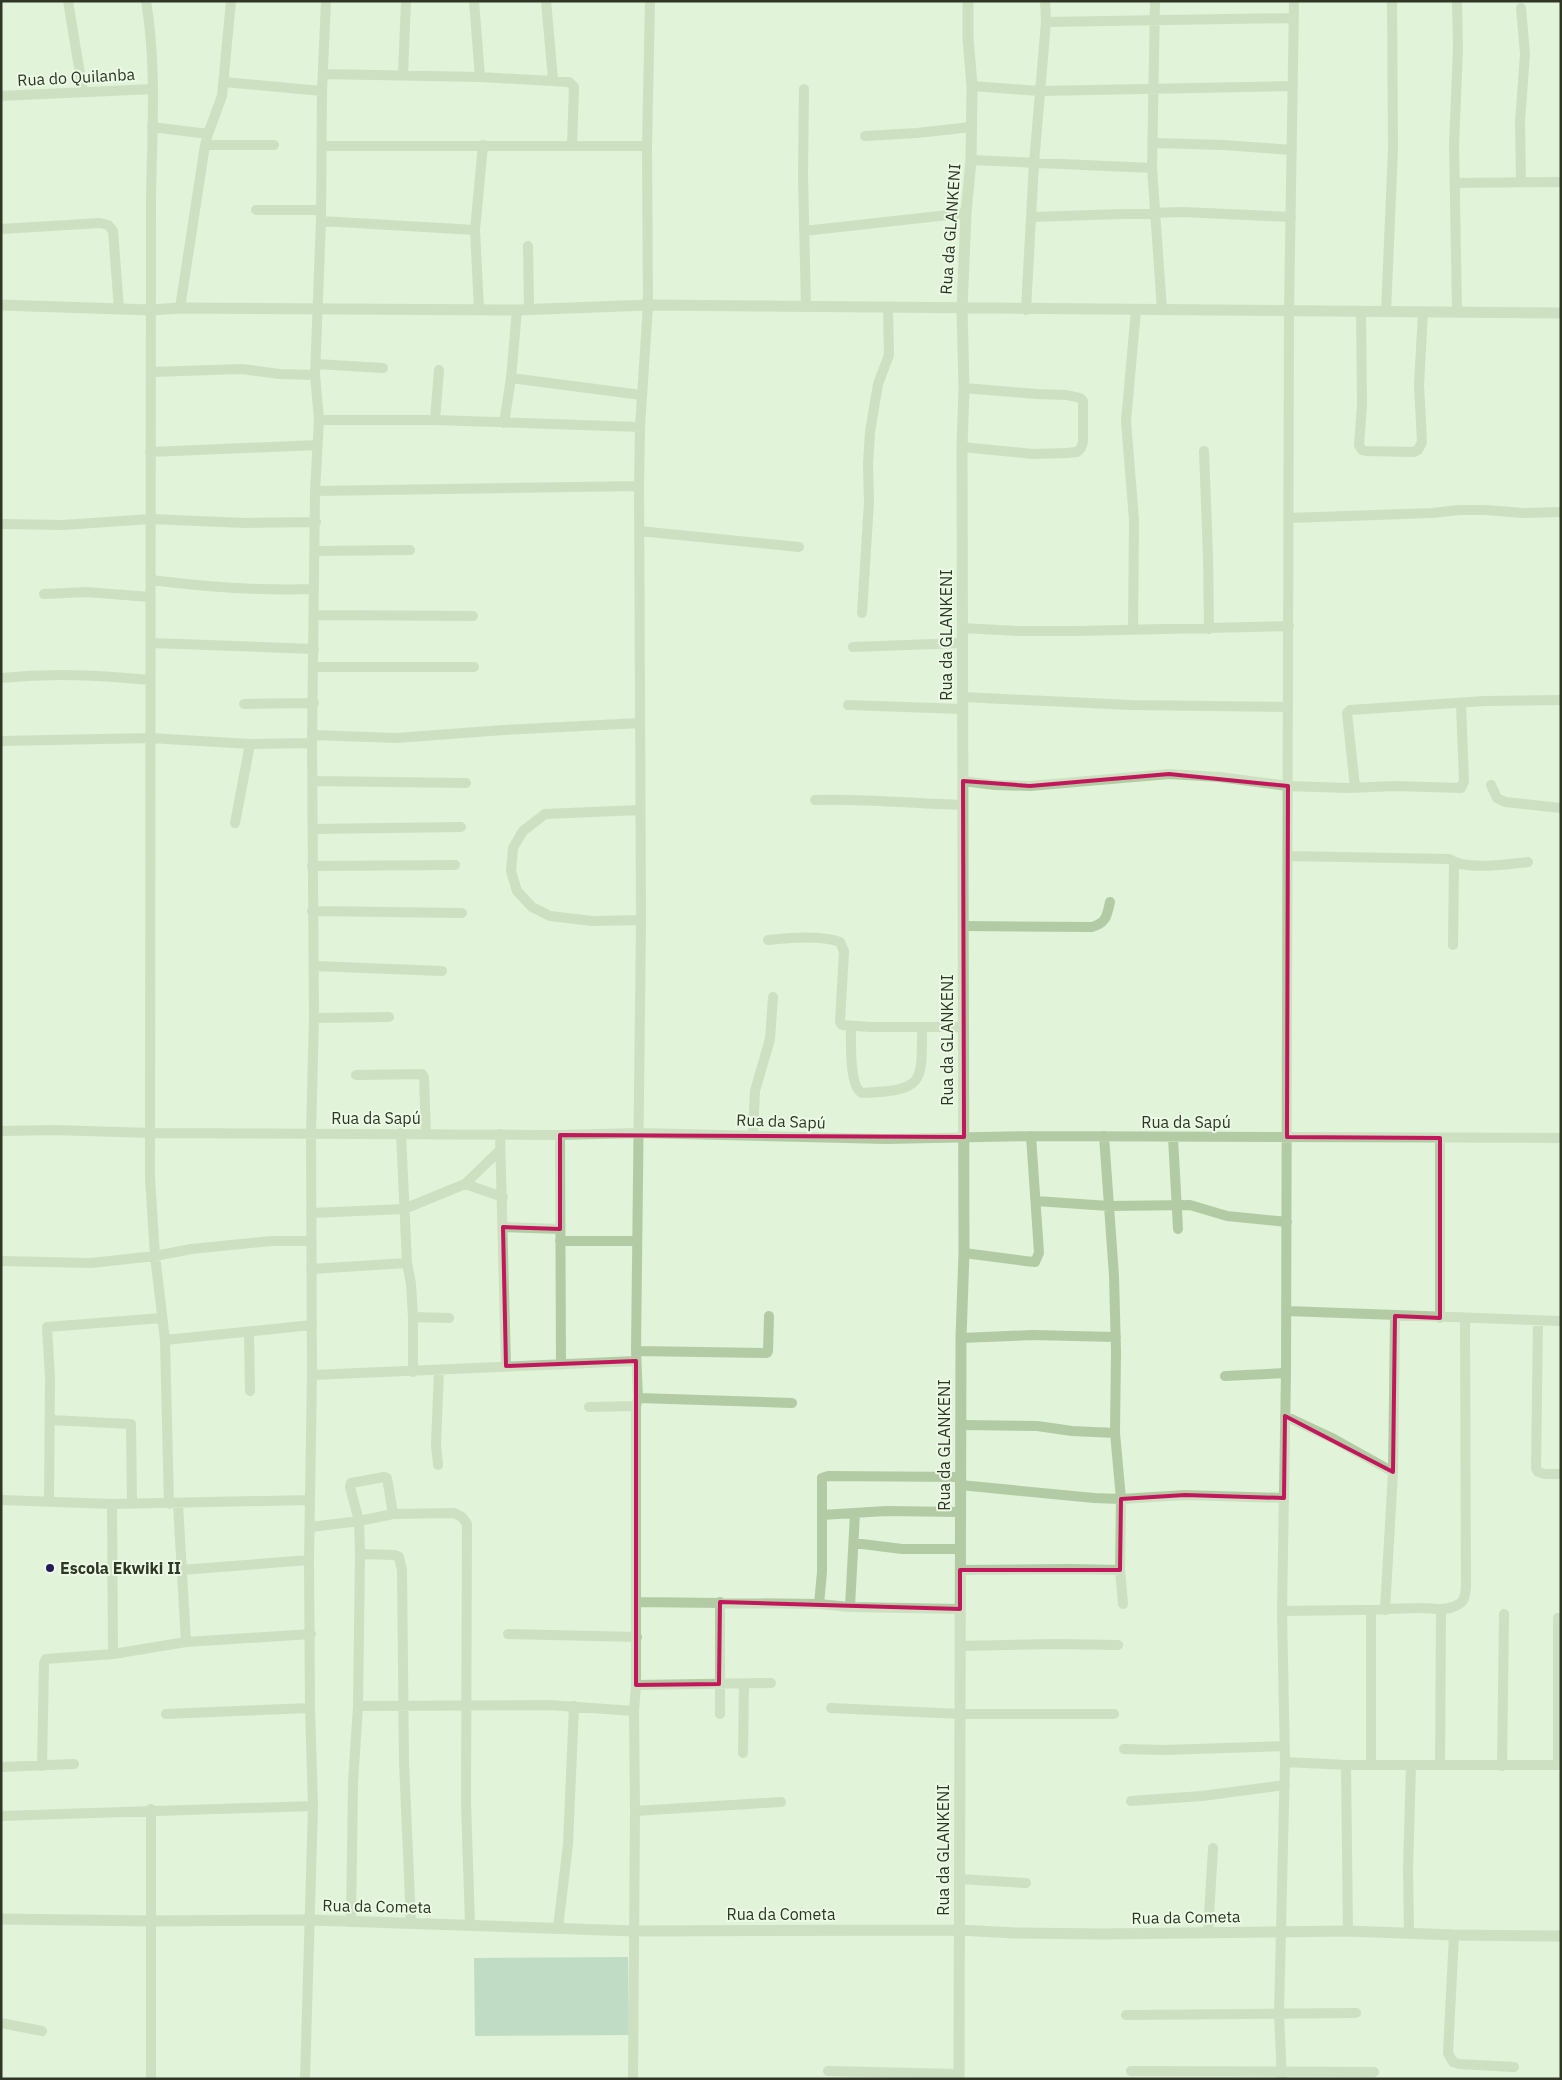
<svg xmlns="http://www.w3.org/2000/svg" width="1562" height="2080" viewBox="0 0 1562 2080" font-family="'IBM Plex Sans',sans-serif">
	<rect width="100%" height="100%" fill="#e1f3d8"/>
	<!-- green -->
	<path fill="#98c2ac" d="M 628,1957 L 629,2035 L 475,2036 L 474,1958 Z"/>
	<g fill="none" stroke-linecap="round" stroke-linejoin="round">
		<!-- minor -->
		<path stroke="#b3cba4" stroke-width="10" d="M 68,1 L 83,92
			M 146,1 C 157,66 152,133 151,199 L 150,1178 L 155,1256 L 165,1340 L 169,1504
			M 474,1 L 480,77
			M 546,1 L 553,80
			M 1155,1 L 1152,168 L 1162,310
			M 1521,8 L 1525,54 L 1520,122 L 1521,182
			M 1046,22 L 1294,18
			M 323,74 L 480,77 L 569,82 L 574,87 L 572,145
			M 403,75 L 406,1
			M 224,82 L 322,91
			M 972,86 L 1039,91 L 1293,86
			M 804,89 L 803,176 L 806,307
			M 1,96 L 153,89
			M 152,127 L 208,134
			M 865,136 L 917,133 L 971,127
			M 1153,143 L 1224,145 L 1292,150
			M 205,145 L 274,145
			M 322,146 L 647,146
			M 971,160 L 1152,168
			M 1455,183 L 1561,182
			M 256,210 L 320,210
			M 1032,217 L 1182,212 L 1291,217
			M 321,221 L 475,230
			M 1,229 L 100,223 L 108,225 L 113,231 L 119,309
			M 804,231 L 966,213
			M 528,246 L 529,309
			M 180,308 L 205,145 L 208,134 L 222,96 L 231,1
			M 479,310 L 475,230 L 483,145
			M 1026,310 L 1034,163 L 1046,22 L 1045,1
			M 1361,311 L 1362,405 L 1359,445 L 1362,450 L 1366,451 L 1413,452 L 1418,450 L 1422,442 L 1419,385 L 1423,312
			M 1386,312 L 1393,149 L 1392,1
			M 1457,312 L 1454,144 L 1458,49 L 1457,1
			M 316,364 L 383,368
			M 152,372 L 242,369 L 279,374 L 315,375
			M 511,378 L 641,395
			M 319,420 L 435,420 L 640,427
			M 435,420 L 439,370
			M 504,423 L 511,378 L 517,310
			M 962,447 L 1033,454 L 1066,453 L 1077,452 L 1081,448 L 1083,442 L 1083,401 L 1080,398 L 1067,395 L 1037,394 L 964,388
			M 1204,451 L 1208,555 L 1209,629
			M 150,452 L 317,445
			M 315,491 L 639,486
			M 1289,518 L 1432,513 L 1459,510 L 1486,510 L 1523,513 L 1561,512
			M 1,524 L 63,525 L 151,519 L 245,523 L 316,522
			M 639,531 L 799,547
			M 315,551 L 410,550
			M 151,580 C 206,587 259,591 314,589
			M 44,594 L 86,592 L 150,597
			M 862,613 L 869,502 L 868,464 L 870,432 L 878,384 L 889,355 L 888,309
			M 314,615 L 473,616
			M 962,628 L 1018,631 L 1077,631 L 1289,626
			M 1133,629 L 1134,520 L 1126,421 L 1136,310
			M 151,643 L 314,649
			M 853,647 L 962,643
			M 314,667 L 474,667
			M 1,678 C 54,673 97,675 150,680
			M 963,697 L 1130,705 L 1288,707
			M 244,704 L 314,703
			M 848,705 L 963,709
			M 314,735 L 396,738 L 504,730 L 640,723
			M 1,741 L 150,738 L 250,744 L 312,743
			M 313,781 L 466,783
			M 963,781 L 995,785 L 1030,786 L 1169,774 L 1219,777 L 1288,786 L 1348,788 L 1395,786 L 1461,788 L 1464,781 L 1461,704
			M 1491,785 L 1497,798 L 1505,802 L 1561,808
			M 1355,787 L 1347,713 L 1350,710 L 1485,701 L 1561,700
			M 815,800 C 864,798 913,804 963,805
			M 640,810 L 545,814 L 523,831 L 513,848 L 511,871 L 517,891 L 532,907 L 550,916 L 592,921 L 641,920
			M 235,823 L 250,744
			M 313,829 L 461,827
			M 1288,856 L 1449,859 C 1467,871 1506,864 1528,862
			M 312,866 L 455,865
			M 312,911 L 462,913
			M 963,926 L 1092,927 C 1106,923 1107,916 1110,902
			M 768,940 C 790,938 819,935 840,942 L 844,951 L 840,1022 L 842,1025 L 871,1027 L 963,1027
			M 1453,945 L 1454,862
			M 314,966 L 442,971
			M 314,1018 L 389,1017
			M 851,1026 C 851,1040 849,1087 862,1093 C 924,1090 922,1085 922,1027
			M 356,1075 L 422,1074 L 424,1078 L 426,1134
			M 1,1131 L 55,1130 L 150,1133 L 560,1135 L 639,1133 L 886,1139 L 1031,1136 L 1561,1138
			M 401,1133 L 407,1263 L 411,1284 L 413,1317 L 413,1372
			M 500,1134 L 506,1366
			M 753,1134 L 755,1091 L 770,1039 L 773,997
			M 560,1135 L 561,1365
			M 1104,1136 L 1114,1276 L 1116,1352 L 1115,1433 L 1121,1499 L 1120,1570 L 1123,1604
			M 1173,1138 L 1178,1229
			M 465,1184 L 503,1197
			M 1036,1201 L 1109,1206 L 1190,1205 L 1227,1216 L 1287,1222
			M 311,1213 L 404,1209 L 465,1184 L 500,1150
			M 503,1227 L 560,1229
			M 560,1241 L 637,1241
			M 964,1253 L 1025,1261 L 1035,1262 L 1039,1253 L 1031,1136
			M 1,1261 L 91,1263 L 155,1256 L 191,1249 L 272,1241 L 311,1241
			M 311,1269 L 407,1263
			M 1287,1311 L 1561,1321
			M 413,1317 L 449,1318
			M 1440,1318 L 1440,1138
			M 1538,1321 L 1536,1468 L 1538,1472 L 1545,1474 L 1561,1474
			M 249,1332 L 250,1391
			M 961,1338 L 1033,1335 L 1116,1337
			M 165,1340 L 312,1325
			M 636,1351 L 767,1353 L 768,1351 L 769,1316
			M 312,1375 L 636,1361
			M 1225,1376 L 1286,1373
			M 638,1398 L 792,1403
			M 589,1407 L 636,1406
			M 1285,1416 L 1334,1439 L 1393,1472
			M 50,1420 L 131,1424 L 132,1504
			M 961,1425 L 1037,1426 L 1072,1431 L 1115,1433
			M 438,1465 L 436,1444 L 439,1371
			M 960,1485 L 1094,1498 L 1121,1499 L 1185,1495 L 1284,1498
			M 1,1500 L 112,1504 L 310,1500
			M 49,1500 L 50,1378 L 47,1327 L 162,1318
			M 112,1504 L 113,1654
			M 178,1504 L 186,1642
			M 822,1515 L 886,1511 L 960,1512
			M 311,1527 L 359,1521 L 393,1514 L 454,1513 L 462,1517 L 467,1524 L 466,1803 L 470,1924
			M 854,1543 L 902,1549 L 960,1549
			M 360,1554 L 394,1555 L 399,1557 L 402,1570 L 404,1762 L 411,1923
			M 181,1570 L 309,1560
			M 960,1570 L 1070,1569 L 1120,1570
			M 637,1602 L 819,1604 L 850,1607 L 960,1609
			M 720,1602 L 720,1714
			M 819,1604 L 822,1572 L 822,1478 L 828,1476 L 961,1477
			M 850,1607 L 855,1513
			M 1385,1610 L 1393,1472 L 1395,1316
			M 1282,1611 C 1327,1611 1372,1610 1417,1608 C 1432,1607 1445,1613 1459,1604 C 1465,1601 1465,1594 1466,1587 L 1465,1319
			M 1371,1611 L 1371,1765
			M 508,1634 L 637,1637
			M 960,1646 L 1056,1644 L 1118,1645
			M 636,1685 L 771,1683
			M 358,1706 L 549,1705 L 634,1711
			M 831,1708 L 960,1714 L 1114,1714
			M 166,1714 L 310,1708
			M 1124,1749 L 1164,1750 L 1284,1746
			M 743,1753 L 744,1684
			M 1285,1762 L 1346,1765 L 1561,1765
			M 1346,1765 L 1348,1931
			M 1440,1765 L 1441,1610
			M 1558,1765 L 1558,1618
			M 42,1766 L 44,1663 L 46,1659 L 113,1654 L 186,1642 L 311,1634
			M 1502,1766 L 1504,1614
			M 1,1767 L 74,1764
			M 1131,1801 L 1202,1796 L 1285,1785
			M 635,1811 L 781,1802
			M 1,1816 L 313,1806
			M 959,1879 L 1026,1883
			M 351,1922 L 353,1783 L 358,1706 L 360,1554 L 359,1521 L 350,1487 L 351,1483 L 384,1477 L 387,1478 L 393,1514
			M 558,1928 L 568,1844 L 574,1706
			M 1208,1933 L 1213,1848
			M 1409,1933 L 1408,1869 L 1411,1765
			M 1454,1935 L 1448,2053 L 1453,2062 L 1459,2064 L 1514,2067
			M 1126,2015 L 1356,2013
			M 1,2023 L 42,2031
			M 828,2071 L 959,2074
			M 1131,2071 L 1374,2072
			M 151,2079 L 151,1809
			M 305,2079 L 313,1806 L 310,1708 L 309,1560 L 312,1375 L 311,1133 L 314,1018 L 312,743 L 315,491 L 319,420 L 315,375 L 321,221 L 322,91 L 326,1
			M 633,2079 L 635,1811 L 634,1711 L 636,1685 L 636,1406 L 638,1398 L 636,1351 L 641,920 L 639,486 L 640,427 L 648,305 L 647,146 L 650,1
			M 1282,2079 L 1279,2014 L 1285,1762 L 1282,1611 L 1286,1373 L 1289,311 L 1294,1"/>
		<!-- tertiary -->
		<path stroke="#b3cba4" stroke-width="11" d="M 1,305 L 151,310 L 180,308 L 517,310 L 648,305 L 1561,313
			M 1,1919 L 152,1921 L 311,1920 L 634,1931 L 959,1930 L 1015,1933 L 1102,1934 L 1348,1931 L 1454,1935 L 1561,1936
			M 959,2079 L 961,1338 L 964,1253 L 962,447 L 964,388 L 962,309 L 966,213 L 971,160 L 972,86 L 968,38 L 968,1"/>
	</g>
	<!-- marked area -->
	<path d="M0 0H1562V2080H0ZM 1169,774 L 1288,786 L 1287,1137 L 1440,1138 L 1440,1318 L 1395,1316 L 1393,1472 L 1285,1416 L 1284,1498 L 1185,1495 L 1121,1499 L 1120,1570 L 960,1570 L 960,1609 L 720,1602 L 719,1684 L 636,1685 L 636,1361 L 506,1366 L 503,1227 L 560,1229 L 560,1135 L 964,1137 L 963,781 L 1030,786 Z" fill="#e1f3d8" fill-opacity=".55" fill-rule="evenodd"/>
	<path fill="none" stroke="#c2185b" stroke-width="4" stroke-linejoin="round" d="M 1169,774 L 1288,786 L 1287,1137 L 1440,1138 L 1440,1318 L 1395,1316 L 1393,1472 L 1285,1416 L 1284,1498 L 1185,1495 L 1121,1499 L 1120,1570 L 960,1570 L 960,1609 L 720,1602 L 719,1684 L 636,1685 L 636,1361 L 506,1366 L 503,1227 L 560,1229 L 560,1135 L 964,1137 L 963,781 L 1030,786 Z"/>
	<!-- markers -->
	<circle fill="#27195a" stroke="#ebfae5" stroke-width="2" cx="50" cy="1568" r="5"/>
	<g text-anchor="middle" dominant-baseline="central" stroke-width="4" stroke-linejoin="round" paint-order="stroke">
		<!-- street labels -->
		<g font-size="16" fill="#2f3626" stroke="#ebfae5">
			<text transform="translate(76 77) rotate(-3)">Rua do Quilanba</text>
			<text transform="translate(950 229) rotate(-86)">Rua da GLANKENI</text>
			<text transform="translate(946 635) rotate(-90)">Rua da GLANKENI</text>
			<text transform="translate(947 1040) rotate(-90)">Rua da GLANKENI</text>
			<text x="376" y="1118">Rua da Sapú</text>
			<text transform="translate(781 1121) rotate(2)">Rua da Sapú</text>
			<text x="1186" y="1122">Rua da Sapú</text>
			<text transform="translate(944 1445) rotate(-90)">Rua da GLANKENI</text>
			<text transform="translate(943 1850) rotate(-90)">Rua da GLANKENI</text>
			<text transform="translate(377 1906) rotate(1)">Rua da Cometa</text>
			<text x="781" y="1914">Rua da Cometa</text>
			<text transform="translate(1186 1917) rotate(-1)">Rua da Cometa</text>
		</g>
		<!-- poi labels -->
		<g font-size="16" font-weight="bold" fill="#2f3626" stroke="#ebfae5" text-anchor="start">
			<text x="60" y="1568">Escola Ekwiki II</text>
		</g>
	</g>
	<!-- border -->
	<rect width="1562" height="2080" fill="none" stroke="#2f3626" stroke-width="5"/>
</svg>
